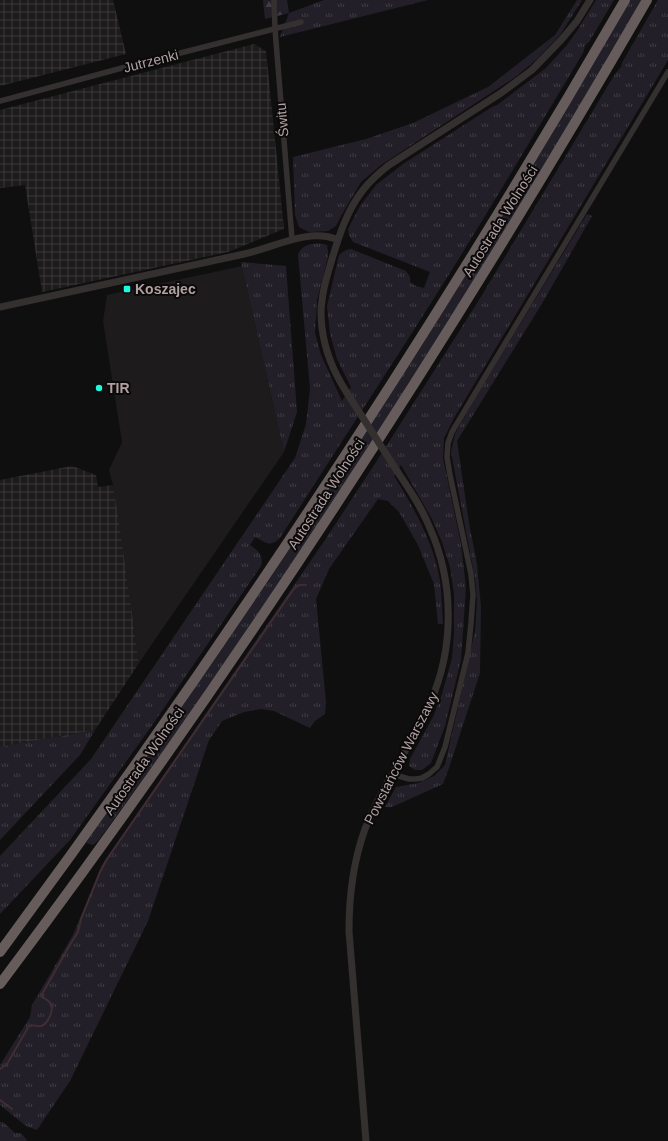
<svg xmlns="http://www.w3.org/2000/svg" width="668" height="1141" viewBox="0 0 668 1141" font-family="Arial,sans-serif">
	<defs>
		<pattern id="industrial-grid" width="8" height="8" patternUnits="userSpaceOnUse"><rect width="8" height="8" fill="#1d1b1b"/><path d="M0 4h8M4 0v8" fill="none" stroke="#3b3939"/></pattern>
		<pattern id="grass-tufts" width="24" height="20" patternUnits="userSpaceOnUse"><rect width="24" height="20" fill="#221f28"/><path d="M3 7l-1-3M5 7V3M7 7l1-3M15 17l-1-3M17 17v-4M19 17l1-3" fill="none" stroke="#403c44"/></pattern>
		<pattern id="forest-firs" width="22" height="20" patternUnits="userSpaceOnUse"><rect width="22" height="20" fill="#221f28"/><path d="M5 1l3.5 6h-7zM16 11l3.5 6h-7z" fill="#403c44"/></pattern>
	</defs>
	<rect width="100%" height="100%" fill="#100f0f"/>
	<!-- built -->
	<path fill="#1d1b1b" d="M 242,266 L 284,452 L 139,663 L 113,485 L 109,470 L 122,442 L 103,321 L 107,295 Z"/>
	<!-- industrial -->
	<path fill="url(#industrial-grid)" d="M 0,0 L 113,0 L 126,54 L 0,86 Z
		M 254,44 L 266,51 L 284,229 L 228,252 L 42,292 L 25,185 L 0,188 L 0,110 Z
		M 72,466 L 96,475 L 98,487 L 113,485 L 118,516 L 139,663 L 95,730 L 0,747 L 0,480 Z"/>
	<!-- grass -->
	<path fill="url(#grass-tufts)" d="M 324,0 L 428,0 L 280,37 L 289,13 Z
		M 577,0 L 582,0 L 560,35 L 537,59 L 514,78 L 381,165 L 361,182 L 341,216 L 336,226 L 328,231 L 309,232 L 299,227 L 295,215 L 293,157 L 366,139 L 413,123 L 488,87 L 555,35 Z
		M 596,0 L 614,0 L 589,42 L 585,46 L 583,53 C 540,125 497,197 453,268 C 396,359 337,448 280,538 C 270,548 265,542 255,537 L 250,545 C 258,551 264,555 261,566 L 153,724 L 70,840 L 0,914 L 0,856 L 91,759 L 295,458 L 306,424 L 310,389 L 298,255 C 302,243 317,242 327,245 L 328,251 L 328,257 L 317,300 L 315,333 L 321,355 L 342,401 L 351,387 L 337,359 L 330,334 L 327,306 L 339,255 L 346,250 L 351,249 L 406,271 L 410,277 L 410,282 L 416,286 L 424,288 L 430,272 L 353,242 L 349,235 L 348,229 L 360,206 L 376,185 L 403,164 L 492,107 L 497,105 L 546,68 L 567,45 L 577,31 Z
		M 630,0 L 643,0 C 593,84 544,168 493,251 C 368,452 238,650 98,841 L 93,845 L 86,843 L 172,720 Z
		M 658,0 L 668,0 L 668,60 L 454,418 L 444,438 L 443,458 L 461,544 L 466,588 L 461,660 L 445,726 L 431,763 L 422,770 L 415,770 L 409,766 L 410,759 L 433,717 L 442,694 L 452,658 L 454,634 L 454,594 L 450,567 L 442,542 L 432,519 L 401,465 L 394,476 C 414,508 434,543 440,581 C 442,595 442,610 443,624 L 438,624 L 434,584 L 418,545 L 399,512 L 388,501 L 378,499 L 329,569 L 316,599 L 326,702 L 325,714 L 315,721 L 310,728 L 274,711 L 261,709 L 244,712 L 222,721 L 209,740 L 148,921 L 70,1081 L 37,1130 L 26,1126 L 0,1105 L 0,1065 L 30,1017 L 32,1005 L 73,935 L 102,865 L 325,540 L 380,456 L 479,300 L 615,74 L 621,67 L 622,63 Z
		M 587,214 L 592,216 L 543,302 L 457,441 L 469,523 L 477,564 L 481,607 L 480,673 L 449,768 L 443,784 L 392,807 L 385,807 L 396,787 L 418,783 L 434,776 L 445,765 L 475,631 L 477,600 L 475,579 L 451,452 L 455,434 L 477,395 Z
		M 241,262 L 286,266 L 297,412 L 284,452 Z
		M 95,730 L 80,755 L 0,840 L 0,747 Z
		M 0,1122 L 3,1122 L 15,1133 L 21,1133 L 27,1140 L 26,1141 L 0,1141 Z"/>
	<!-- forest -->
	<path fill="url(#forest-firs)" d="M 263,0 L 287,0 L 289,13 L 265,19 Z"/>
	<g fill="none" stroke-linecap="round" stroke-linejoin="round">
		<!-- stream -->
		<path stroke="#402d33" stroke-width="2" d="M 0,1069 L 7,1064 L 29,1026 C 33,1024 37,1027 41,1026 C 48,1024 54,1010 51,1004 C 49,1000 44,999 41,996 L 71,943 L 78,932 L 81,919 L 100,872 L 107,859 L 293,590 C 297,585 300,584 306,585
			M 0,1100 L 12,1109"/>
		<!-- minor -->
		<path stroke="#353030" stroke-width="5.5" d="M 274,0 L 275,29 L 292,239
			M 0,101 L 122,68 L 301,22
			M 392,774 L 409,779 L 416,779 L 422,778 L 429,774 L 437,767 L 445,747 L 468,653 L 471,623 L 473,595 L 471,574 L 450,475 L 447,457 L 448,443 L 452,432 L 483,380 L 668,72"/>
		<!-- tertiary -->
		<path stroke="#353030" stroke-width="7" d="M 0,307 L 244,254 C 273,248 309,227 338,240
			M 347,393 C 334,373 325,352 322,328 C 321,319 320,310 322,301 C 323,287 328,273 332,259 C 339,236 347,210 363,190 C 370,181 380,172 389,165 L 501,93 L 532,70 L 562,39 L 577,21 L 590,0
			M 366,1141 L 349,931 C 349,896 353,862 365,829 C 382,785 411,746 430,703 C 455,647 454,581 429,526 C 421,506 409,489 397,471"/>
		<!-- motorway -->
		<path stroke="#675c5c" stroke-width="10" d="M 0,952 C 226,646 435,329 625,0
			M 0,984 C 236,670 450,340 647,0"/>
		<!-- tertiary-bridge -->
		<path stroke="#353030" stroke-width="7" d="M 347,393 L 397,471"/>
	</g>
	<!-- markers -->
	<g fill="#1ff8de" stroke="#0b0a0a" stroke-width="1.5">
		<rect x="123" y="285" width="8" height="8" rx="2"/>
		<circle cx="99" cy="388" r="4"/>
	</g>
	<g text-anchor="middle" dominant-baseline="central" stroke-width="4" stroke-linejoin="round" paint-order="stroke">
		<!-- street labels -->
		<g font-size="14" fill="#b29fa1" stroke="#0b0a0a">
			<text transform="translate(151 61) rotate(-14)">Jutrzenki</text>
			<text transform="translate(282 120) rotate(-95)">Świtu</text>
			<text transform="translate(500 221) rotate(-58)">Autostrada Wolności</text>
			<text transform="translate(326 494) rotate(-57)">Autostrada Wolności</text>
			<text transform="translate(401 758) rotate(-63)">Powstańców Warszawy</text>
			<text transform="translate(144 761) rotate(-55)">Autostrada Wolności</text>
		</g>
		<!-- poi labels -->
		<g font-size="14" font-weight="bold" fill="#b29fa1" stroke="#0b0a0a" text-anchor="start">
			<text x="135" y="289">Koszajec</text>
			<text x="107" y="388">TIR</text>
		</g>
	</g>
</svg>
